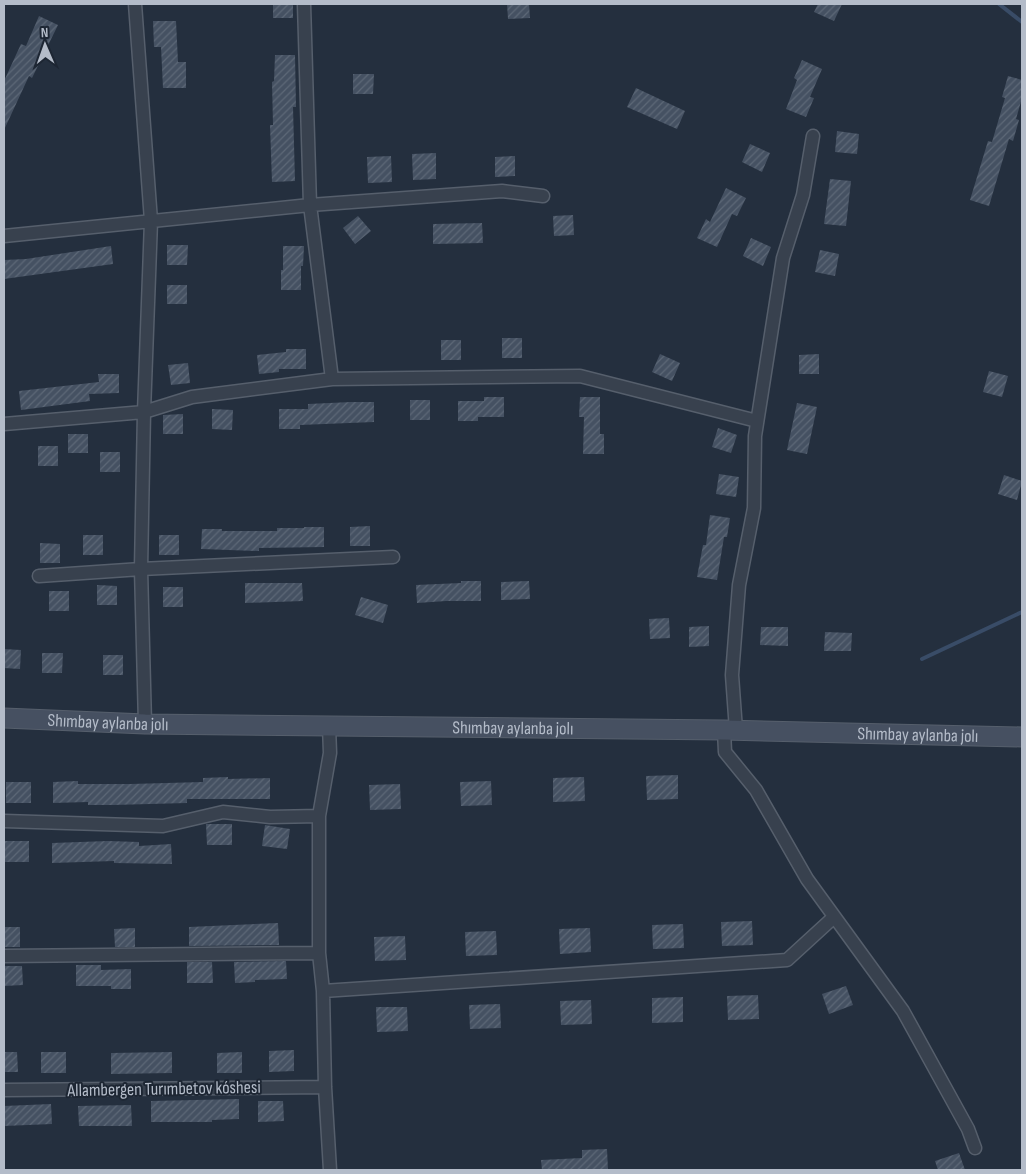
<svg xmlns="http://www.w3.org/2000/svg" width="1026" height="1174" viewBox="0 0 1026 1174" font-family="'Sofia Sans Condensed',sans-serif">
	<defs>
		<pattern id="building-hatch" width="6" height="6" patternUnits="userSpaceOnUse" patternTransform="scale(1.25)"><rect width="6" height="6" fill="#455162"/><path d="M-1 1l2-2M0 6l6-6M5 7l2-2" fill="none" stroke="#5d6877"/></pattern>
	</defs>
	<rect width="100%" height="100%" fill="#242f3e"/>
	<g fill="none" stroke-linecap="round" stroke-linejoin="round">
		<!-- stream -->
		<path stroke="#394c67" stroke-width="4" d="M 999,4 L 1022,22
			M 922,659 L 1022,612"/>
	</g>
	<!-- building -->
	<path fill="url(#building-hatch)" d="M 273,4 L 293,4 L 293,18 L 273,18 Z
		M 507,4 L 529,4 L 530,18 L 508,19 Z
		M 818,4 L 842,4 L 834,21 L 814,12 Z
		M 39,16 L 58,25 L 32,78 L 29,76 L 4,130 L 4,81 L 21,44 L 26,46 Z
		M 153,21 L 176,21 L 178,62 L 186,62 L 186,88 L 163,88 L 161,47 L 154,47 Z
		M 275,55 L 295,55 L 296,107 L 293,107 L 295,181 L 272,182 L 270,125 L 273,125 L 272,82 L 274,81 Z
		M 802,60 L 822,69 L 810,97 L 814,98 L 806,117 L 786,109 L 797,80 L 794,78 Z
		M 353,74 L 374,74 L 373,94 L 353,94 Z
		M 1008,76 L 1022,80 L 1022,98 L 1016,119 L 1019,120 L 1013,141 L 1009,139 L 989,206 L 970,200 L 988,141 L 992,142 L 1005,98 L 1002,97 Z
		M 636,88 L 685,111 L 677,129 L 627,107 Z
		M 837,131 L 859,134 L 857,154 L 835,152 Z
		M 750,144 L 770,153 L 762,172 L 742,162 Z
		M 436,153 L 436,179 L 413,180 L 412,154 Z
		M 391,156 L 392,182 L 368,183 L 367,157 Z
		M 515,156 L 515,176 L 495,177 L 495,157 Z
		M 830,179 L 851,181 L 846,226 L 824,224 Z
		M 726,188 L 746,198 L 737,216 L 732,214 L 717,247 L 697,238 L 706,219 L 710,222 Z
		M 573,215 L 574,235 L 554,236 L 553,216 Z
		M 358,216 L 371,231 L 355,244 L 343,228 Z
		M 482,223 L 483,243 L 433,244 L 433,224 Z
		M 751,238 L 771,247 L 763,266 L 743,256 Z
		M 167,245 L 188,245 L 187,265 L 167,265 Z
		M 111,246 L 113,264 L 4,279 L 4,260 L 26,259 Z
		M 283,246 L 304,246 L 303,266 L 301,266 L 301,290 L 281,290 L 281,270 L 283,270 Z
		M 820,250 L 839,254 L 835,276 L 815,272 Z
		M 167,285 L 187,285 L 187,304 L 167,304 Z
		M 502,338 L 522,338 L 522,358 L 502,358 Z
		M 441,340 L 461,340 L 461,360 L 441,360 Z
		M 286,349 L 306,349 L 306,369 L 279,369 L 279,372 L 259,374 L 257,355 L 286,352 Z
		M 660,354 L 680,363 L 672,381 L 652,372 Z
		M 819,354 L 819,374 L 799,374 L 799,355 Z
		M 188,363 L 190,383 L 171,385 L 168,365 Z
		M 989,371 L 1008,376 L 1002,397 L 983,392 Z
		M 98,374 L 119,374 L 119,393 L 89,394 L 90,401 L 21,410 L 19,391 L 99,382 Z
		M 484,397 L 504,397 L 504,417 L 478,417 L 478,421 L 458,421 L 458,401 L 484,401 Z
		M 580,397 L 600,397 L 600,434 L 604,434 L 604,454 L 583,454 L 584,417 L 579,417 Z
		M 410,400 L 430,400 L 430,420 L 410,420 Z
		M 351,402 L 374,402 L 374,422 L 300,425 L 300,429 L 279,429 L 279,409 L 308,409 L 308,404 Z
		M 797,403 L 817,407 L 807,454 L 787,450 Z
		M 212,409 L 233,410 L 232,430 L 212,429 Z
		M 183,414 L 183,434 L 163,434 L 163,415 Z
		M 718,428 L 737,435 L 731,453 L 712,447 Z
		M 68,434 L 88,434 L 88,453 L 68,453 Z
		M 38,446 L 58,446 L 58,466 L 38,466 Z
		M 100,452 L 120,452 L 120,472 L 100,472 Z
		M 719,474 L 739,477 L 736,497 L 716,494 Z
		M 1004,475 L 1022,481 L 1017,500 L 998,494 Z
		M 710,515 L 730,518 L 727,537 L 724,537 L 717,580 L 697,577 L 703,545 L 706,545 Z
		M 370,526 L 370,546 L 350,546 L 350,527 Z
		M 304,527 L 324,527 L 324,547 L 259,548 L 259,551 L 201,549 L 202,529 L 222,529 L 222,531 L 277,531 L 277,528 L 304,528 Z
		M 83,535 L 103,535 L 103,555 L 83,555 Z
		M 159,535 L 179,535 L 179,555 L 159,555 Z
		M 40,543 L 60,544 L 60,563 L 40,563 Z
		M 461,581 L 481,581 L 481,601 L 446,601 L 417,603 L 416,585 L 461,583 Z
		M 529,581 L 530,599 L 501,600 L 501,582 Z
		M 245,583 L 302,583 L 303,601 L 245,603 Z
		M 97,585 L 117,586 L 117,605 L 97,605 Z
		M 163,587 L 183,587 L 183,607 L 163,607 Z
		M 49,591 L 69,591 L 69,611 L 49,611 Z
		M 361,597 L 388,605 L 383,623 L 355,615 Z
		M 669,618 L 670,638 L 650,639 L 649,619 Z
		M 709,626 L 709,646 L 689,647 L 689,627 Z
		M 761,627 L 788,627 L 788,646 L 760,645 Z
		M 825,632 L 852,633 L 851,651 L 824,651 Z
		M 4,649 L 21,650 L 20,669 L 4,668 Z
		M 42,653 L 63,653 L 62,673 L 42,673 Z
		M 103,655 L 123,655 L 123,675 L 103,675 Z
		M 678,775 L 678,799 L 647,800 L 646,776 Z
		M 228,777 L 228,779 L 270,778 L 270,799 L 187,799 L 187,803 L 113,805 L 88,805 L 88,802 L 53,803 L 53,782 L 78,781 L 78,784 L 130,784 L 203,782 L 203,778 Z
		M 584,777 L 585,801 L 553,802 L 553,778 Z
		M 491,781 L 492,805 L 461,806 L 460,782 Z
		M 6,782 L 31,782 L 31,803 L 6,803 Z
		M 400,784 L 401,809 L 370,810 L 369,785 Z
		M 206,824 L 232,824 L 232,845 L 207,845 Z
		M 265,825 L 290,829 L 287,849 L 262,846 Z
		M 4,841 L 29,841 L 29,862 L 4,862 Z
		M 108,841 L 139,842 L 139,846 L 171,844 L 172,864 L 114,863 L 114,861 L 52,863 L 52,843 Z
		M 752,921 L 753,945 L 722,946 L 721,922 Z
		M 278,923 L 279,945 L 189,946 L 189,927 Z
		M 683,924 L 684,948 L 653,949 L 652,925 Z
		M 4,927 L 20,927 L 20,947 L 4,947 Z
		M 135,928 L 135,947 L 115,947 L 114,929 Z
		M 590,928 L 591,952 L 560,954 L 559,929 Z
		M 496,931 L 497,955 L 466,956 L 465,932 Z
		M 405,936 L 406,960 L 375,961 L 374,937 Z
		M 286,961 L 287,979 L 255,980 L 255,982 L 235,983 L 234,962 Z
		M 187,962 L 212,962 L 213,983 L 187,983 Z
		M 76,965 L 101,965 L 101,970 L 131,969 L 131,989 L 111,989 L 111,986 L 76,986 Z
		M 4,966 L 22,966 L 23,985 L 4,986 Z
		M 846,986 L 853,1005 L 829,1014 L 822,994 Z
		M 758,995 L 759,1019 L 728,1020 L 727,996 Z
		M 683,997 L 683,1022 L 652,1023 L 652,998 Z
		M 591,1000 L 592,1024 L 561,1025 L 560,1001 Z
		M 500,1004 L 501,1028 L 470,1029 L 469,1005 Z
		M 376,1007 L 407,1007 L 408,1031 L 377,1032 Z
		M 294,1050 L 294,1071 L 269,1072 L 269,1051 Z
		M 4,1052 L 17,1052 L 18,1072 L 4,1072 Z
		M 41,1052 L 66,1052 L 66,1073 L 41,1073 Z
		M 172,1052 L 172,1073 L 111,1074 L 111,1053 Z
		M 242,1052 L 242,1073 L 217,1073 L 217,1053 Z
		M 239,1099 L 239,1119 L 212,1120 L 212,1122 L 151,1122 L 151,1101 Z
		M 258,1101 L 283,1101 L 284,1121 L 258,1122 Z
		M 51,1104 L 52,1124 L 4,1126 L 4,1106 Z
		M 131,1105 L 132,1126 L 79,1126 L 78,1106 Z
		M 607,1149 L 608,1170 L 542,1170 L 541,1160 L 582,1158 L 582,1150 Z
		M 959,1153 L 965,1170 L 938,1170 L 935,1161 Z"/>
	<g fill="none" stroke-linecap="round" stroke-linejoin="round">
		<!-- minor casing -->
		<g stroke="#565f6c" stroke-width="15">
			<path id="minor" d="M 135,4 L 151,221 L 144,412 L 141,569 L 145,724
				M 304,4 L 310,205 L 332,379
				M 4,236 L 310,205 L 502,191 L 543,196
				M 4,424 L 144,412 L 192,397 L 332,379 L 580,376 L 757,421
				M 39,576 L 141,569 L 393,557
				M 329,726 L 330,753 L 319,816 L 319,953 L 323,991 L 325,1087 L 330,1170
				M 724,730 L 725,752 L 756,790 L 807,879 L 903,1011 L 968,1129 L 975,1148
				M 736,730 L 732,675 L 739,585 L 754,508 L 755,436 L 783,258 L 803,195 L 813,136
				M 4,821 L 163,826 L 223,812 L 270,817 L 319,816
				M 4,956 L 319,953
				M 323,991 L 787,960 L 834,917
				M 4,1090 L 325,1087"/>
		</g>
		<!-- secondary casing -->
		<g stroke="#565f6c" stroke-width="21">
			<g id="secondary">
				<path id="s1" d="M 4,718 L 145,724 L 724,730 L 1022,737"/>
			</g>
		</g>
		<!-- minor -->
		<use href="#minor" stroke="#38414e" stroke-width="12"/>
		<!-- secondary -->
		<use href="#secondary" stroke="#465061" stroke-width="19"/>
	</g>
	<g text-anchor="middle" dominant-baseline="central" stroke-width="4" stroke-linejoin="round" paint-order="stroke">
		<!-- street labels -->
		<g font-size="18" fill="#b4bcc9" stroke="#1d2633">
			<text stroke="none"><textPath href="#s1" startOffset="104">Shımbay aylanba jolı</textPath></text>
			<text stroke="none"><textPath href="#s1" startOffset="509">Shımbay aylanba jolı</textPath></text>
			<text stroke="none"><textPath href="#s1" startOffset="914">Shımbay aylanba jolı</textPath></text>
			<text transform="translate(164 1089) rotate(-1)">Allambergen Turımbetov kóshesi</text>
		</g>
	</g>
	<!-- border -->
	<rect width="1026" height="1174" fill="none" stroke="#b4bcc9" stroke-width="10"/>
	<!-- north arrow -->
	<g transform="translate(45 45) rotate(358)" stroke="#1d2633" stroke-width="4" paint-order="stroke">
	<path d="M0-4L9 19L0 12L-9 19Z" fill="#b4bcc9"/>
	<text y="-8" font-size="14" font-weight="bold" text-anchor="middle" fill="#b4bcc9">N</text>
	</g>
</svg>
